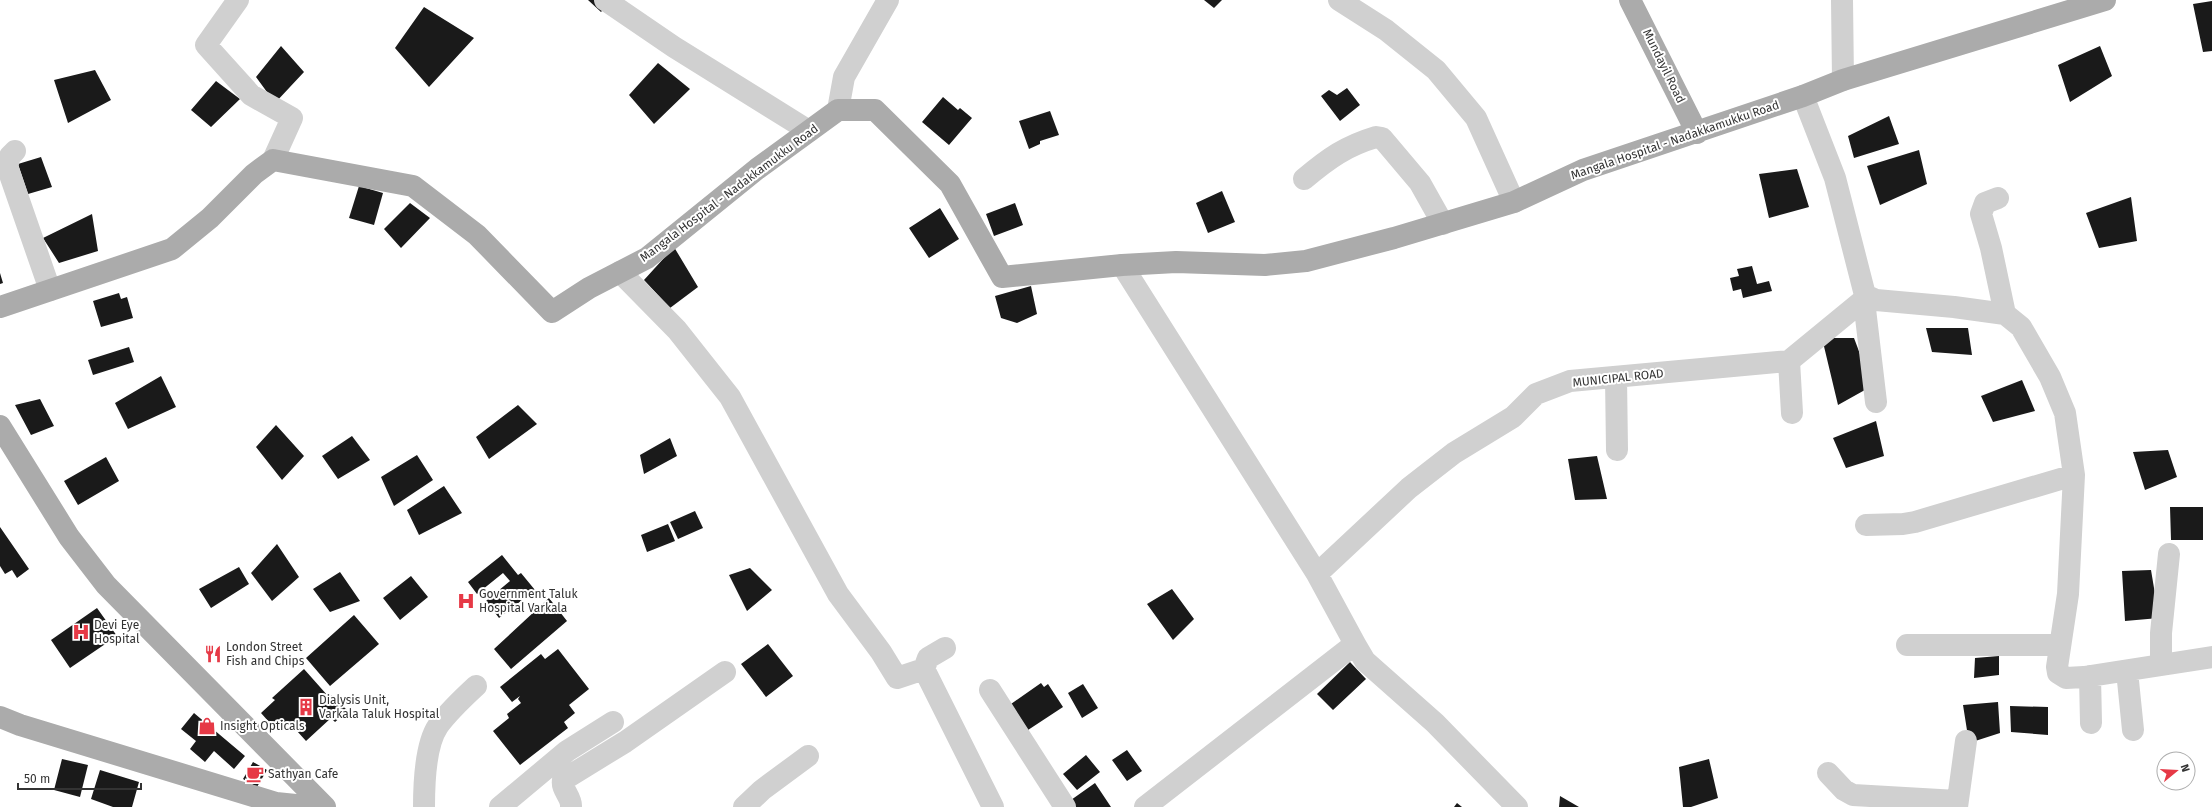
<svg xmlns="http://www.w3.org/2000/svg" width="2212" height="807" viewBox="0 0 2212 807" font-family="'Fira Sans',sans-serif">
	<rect width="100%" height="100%" fill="#fff"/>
	<!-- building -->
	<path fill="#1a1a1a" d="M 588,0 L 612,0 L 601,12 Z
		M 1204,0 L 1222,0 L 1214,8 Z
		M 2212,1 L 2212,51 L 2203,52 L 2193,4 Z
		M 424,7 L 474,38 L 429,87 L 395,48 Z
		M 281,46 L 304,72 L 275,103 L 256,77 Z
		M 2100,46 L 2112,76 L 2070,102 L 2058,65 Z
		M 658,63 L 690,89 L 654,124 L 629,95 Z
		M 95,70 L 111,100 L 68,123 L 54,80 Z
		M 216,81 L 240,99 L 211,127 L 191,110 Z
		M 1347,88 L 1360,105 L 1340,121 L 1321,96 L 1329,90 L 1337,95 Z
		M 943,97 L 958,110 L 960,108 L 972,118 L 949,145 L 922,122 Z
		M 1050,111 L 1059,135 L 1040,141 L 1040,144 L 1029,149 L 1019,121 Z
		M 1889,116 L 1899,144 L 1854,158 L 1848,136 Z
		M 1919,150 L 1927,184 L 1880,205 L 1867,166 Z
		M 41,157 L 52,187 L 28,194 L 18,164 Z
		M 1797,169 L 1809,207 L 1769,218 L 1759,174 Z
		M 359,186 L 383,193 L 374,225 L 349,218 Z
		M 1222,191 L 1235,222 L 1208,233 L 1196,203 Z
		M 2131,197 L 2137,241 L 2099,248 L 2086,213 Z
		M 410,203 L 430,218 L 401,248 L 384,229 Z
		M 1015,203 L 1023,225 L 994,236 L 986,214 Z
		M 940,208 L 959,239 L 929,258 L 909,228 Z
		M 92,214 L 98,251 L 59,263 L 43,238 Z
		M 674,247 L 698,287 L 670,308 L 644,280 Z
		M 1752,266 L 1757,284 L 1769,281 L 1772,291 L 1743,298 L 1741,289 L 1733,291 L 1730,278 L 1739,276 L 1737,269 Z
		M 0,273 L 3,283 L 0,284 Z
		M 1031,286 L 1037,314 L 1017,323 L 1001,318 L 995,296 Z
		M 119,293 L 121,299 L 127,297 L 133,318 L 101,327 L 93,301 Z
		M 1926,328 L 1968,328 L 1972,355 L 1932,352 Z
		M 1822,338 L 1854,338 L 1872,386 L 1838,405 Z
		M 129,347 L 134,362 L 93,375 L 88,360 Z
		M 161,376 L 176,407 L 128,429 L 115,403 Z
		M 2022,380 L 2035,411 L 1993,422 L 1981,396 Z
		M 40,399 L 54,426 L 31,435 L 15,405 Z
		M 518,405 L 537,424 L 489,459 L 476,437 Z
		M 1876,421 L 1884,456 L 1846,468 L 1833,438 Z
		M 276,425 L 304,456 L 282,480 L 256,447 Z
		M 352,436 L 370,460 L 338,479 L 322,456 Z
		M 670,438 L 677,456 L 644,474 L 640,455 Z
		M 2168,450 L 2177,477 L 2145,490 L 2133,452 Z
		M 417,455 L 433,480 L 394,506 L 381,477 Z
		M 1597,456 L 1607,499 L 1575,500 L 1568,459 Z
		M 106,457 L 119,481 L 78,505 L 64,481 Z
		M 444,486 L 462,513 L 419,535 L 407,510 Z
		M 2170,507 L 2203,507 L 2203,540 L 2171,540 Z
		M 695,511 L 703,528 L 678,539 L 670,522 Z
		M 668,524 L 675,541 L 647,552 L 641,535 Z
		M 0,527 L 29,569 L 17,578 L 12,570 L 5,574 L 0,566 Z
		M 277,544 L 299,577 L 272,601 L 251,573 Z
		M 502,555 L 518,575 L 521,573 L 535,590 L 499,618 L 486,601 L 510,581 L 503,573 L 477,594 L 468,582 Z
		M 239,567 L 249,584 L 211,608 L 199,589 Z
		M 750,568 L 772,590 L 747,611 L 729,575 Z
		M 2151,570 L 2159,618 L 2125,621 L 2122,571 Z
		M 340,572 L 360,601 L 330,612 L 313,589 Z
		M 411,576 L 428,597 L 400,620 L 383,598 Z
		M 1172,589 L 1194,619 L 1173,640 L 1147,604 Z
		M 549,598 L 567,621 L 511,669 L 494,649 Z
		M 97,608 L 117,636 L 70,668 L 51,640 Z
		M 354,615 L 379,644 L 330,686 L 306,658 Z
		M 768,644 L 793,676 L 766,697 L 741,664 Z
		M 558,649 L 589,689 L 569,705 L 575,713 L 564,722 L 568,728 L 520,765 L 493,731 L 509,718 L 507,714 L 521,703 L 518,699 L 520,696 L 512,702 L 500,687 L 541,654 L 545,659 Z
		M 1999,656 L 1999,675 L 1974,678 L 1975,658 Z
		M 1350,662 L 1366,679 L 1333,710 L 1317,694 Z
		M 304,669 L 328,696 L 331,695 L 348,711 L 335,722 L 331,718 L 306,741 L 288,721 L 277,731 L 261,713 L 275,700 L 272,698 Z
		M 1041,683 L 1044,687 L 1048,684 L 1063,707 L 1028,730 L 1011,704 Z
		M 1083,684 L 1098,708 L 1082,718 L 1068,693 Z
		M 1998,702 L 2000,733 L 1969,743 L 1963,705 Z
		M 2010,706 L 2048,707 L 2048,735 L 2011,732 Z
		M 194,713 L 245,756 L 234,769 L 214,751 L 205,762 L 190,749 L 196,741 L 181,729 Z
		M 1127,750 L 1142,771 L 1127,781 L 1112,760 Z
		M 1086,755 L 1100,772 L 1077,790 L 1063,774 Z
		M 62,759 L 88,765 L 80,797 L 54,790 Z
		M 1709,759 L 1718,798 L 1691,807 L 1683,807 L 1679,767 Z
		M 253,762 L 267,770 L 257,787 L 243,779 Z
		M 100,770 L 139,782 L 132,807 L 113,807 L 91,799 Z
		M 1095,783 L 1111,807 L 1076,807 L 1071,800 Z
		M 1560,796 L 1579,807 L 1559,807 Z
		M 1457,803 L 1462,807 L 1454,807 Z"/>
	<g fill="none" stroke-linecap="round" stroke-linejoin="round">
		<!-- minor -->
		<path stroke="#d0d0d0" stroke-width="22" d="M 238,0 L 206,45 L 251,95 L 292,118 L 273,160
			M 605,0 L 674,47 L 809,131
			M 1339,0 L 1386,30 L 1436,70 L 1476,118 L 1514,202
			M 1842,0 L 1843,80
			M 1803,96 L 1835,178 L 1865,295 L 1876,300 L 1954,307 L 2005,314 L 2021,327 L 2050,377 L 2065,413 L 2074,475 L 2068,594 L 2057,667 L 2058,673 L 2066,678 L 2084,677 L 2212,657
			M 838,110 L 844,77 L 888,0
			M 15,151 L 10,156 L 7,166 L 50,290
			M 1304,179 C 1329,158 1346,146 1376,137 L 1382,138 L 1420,183 L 1443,224
			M 1998,198 L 1985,203 L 1981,214 L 1991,248 L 2005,314
			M 1122,265 L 1317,574 L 1355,644 L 1145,807
			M 620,272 L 677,330 L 730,397 L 838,594 L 881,652 L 897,678 L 924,669
			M 1867,297 L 1865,309 L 1876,402
			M 1789,361 L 1792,413
			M 1616,377 L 1617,450
			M 1866,525 L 1903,524 L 1915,522 L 2074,475
			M 1317,574 L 1409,488 L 1454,453 L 1513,417 L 1536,394 L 1570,381 L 1789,361 L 1867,297
			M 1355,644 L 1365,661 L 1435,723 L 1517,807
			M 1907,645 L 2060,645
			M 945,648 L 928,658 L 924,669 L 993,807
			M 2161,665 L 2161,633 L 2169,554
			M 2127,671 L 2133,730
			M 2090,676 L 2091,723
			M 990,690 L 1065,807
			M 1828,773 L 1844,790 L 1853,795 L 1957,801
			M 424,807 C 424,784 425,745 438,726 C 449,711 463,698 476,686
			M 500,807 L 567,751 L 613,722
			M 571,807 C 572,797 561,790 563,780 L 625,742 L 725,672
			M 744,807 L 762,790 L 808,756
			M 1957,807 L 1966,741"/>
		<!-- major -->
		<path stroke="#ababab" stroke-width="22" d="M 1630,0 L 1697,133
			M 0,307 L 172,249 L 210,218 L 254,174 L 273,160 L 413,186 L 477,235 L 552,312 L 589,288 L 647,258 L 757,169 L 838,110 L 875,110 L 950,184 L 1002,277 L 1122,265 L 1176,262 L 1265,265 L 1306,261 L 1394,238 L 1514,202 L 1583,170 L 1803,96 L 1843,80 L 2105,0
			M 0,426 L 69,537 L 106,585 L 325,807
			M 0,717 L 20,725 L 276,803 L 315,807"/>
	</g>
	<!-- icons -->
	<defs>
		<g id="hospital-bare" transform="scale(1.38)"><path d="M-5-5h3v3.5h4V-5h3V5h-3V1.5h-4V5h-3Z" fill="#e63946" stroke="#fff" stroke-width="2.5" paint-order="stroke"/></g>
		<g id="restaurant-bare" transform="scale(1.38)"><path d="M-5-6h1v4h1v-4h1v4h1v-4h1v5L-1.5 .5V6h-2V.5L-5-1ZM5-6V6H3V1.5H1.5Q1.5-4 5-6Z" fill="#e63946" stroke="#fff" stroke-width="2.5" paint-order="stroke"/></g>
		<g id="building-bare" transform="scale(1.38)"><path d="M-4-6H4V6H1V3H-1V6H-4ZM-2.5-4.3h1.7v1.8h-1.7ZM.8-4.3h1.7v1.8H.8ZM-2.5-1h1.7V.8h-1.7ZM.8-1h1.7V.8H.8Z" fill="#e63946" stroke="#fff" stroke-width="2.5" paint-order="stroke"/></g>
		<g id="shop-bare" transform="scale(1.38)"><path d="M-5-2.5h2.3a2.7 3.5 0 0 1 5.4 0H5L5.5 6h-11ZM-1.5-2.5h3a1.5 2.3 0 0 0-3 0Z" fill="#e63946" stroke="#fff" stroke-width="2.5" paint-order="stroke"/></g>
		<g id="cafe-bare" transform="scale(1.38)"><path d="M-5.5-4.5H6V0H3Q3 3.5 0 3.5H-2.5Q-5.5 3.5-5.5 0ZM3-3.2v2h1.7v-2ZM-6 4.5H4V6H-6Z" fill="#e63946" stroke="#fff" stroke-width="2.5" paint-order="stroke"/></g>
	</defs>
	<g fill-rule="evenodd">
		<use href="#hospital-bare" x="466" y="601"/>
		<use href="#hospital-bare" x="81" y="632"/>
		<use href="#restaurant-bare" x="213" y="654"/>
		<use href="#building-bare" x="306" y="707"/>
		<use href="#shop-bare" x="207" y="726"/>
		<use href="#cafe-bare" x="255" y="774"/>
	</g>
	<g text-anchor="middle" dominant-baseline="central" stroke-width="4" stroke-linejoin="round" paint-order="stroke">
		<!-- street labels -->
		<g font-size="12" fill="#333" stroke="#fff">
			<text transform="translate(1664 66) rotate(64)">Mundayil Road</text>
			<text transform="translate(1675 140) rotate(-19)">Mangala Hospital - Nadakkamukku Road</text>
			<text transform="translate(729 193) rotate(-37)">Mangala Hospital - Nadakkamukku Road</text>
			<text transform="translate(1618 378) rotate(-6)">MUNICIPAL ROAD</text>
		</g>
		<!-- poi labels -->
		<g font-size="12" fill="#333" stroke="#fff" text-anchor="start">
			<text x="479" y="594">Government Taluk<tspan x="479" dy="14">Hospital Varkala</tspan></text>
			<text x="94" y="625">Devi Eye<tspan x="94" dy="14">Hospital</tspan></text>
			<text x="226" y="647">London Street<tspan x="226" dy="14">Fish and Chips</tspan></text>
			<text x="319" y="700">Dialysis Unit,<tspan x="319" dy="14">Varkala Taluk Hospital</tspan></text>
			<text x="220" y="726">Insight Opticals</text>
			<text x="268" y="774">Sathyan Cafe</text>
		</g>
	</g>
	<!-- north arrow -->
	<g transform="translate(2176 771) rotate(72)"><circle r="19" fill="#ffffff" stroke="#adadad"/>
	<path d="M0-3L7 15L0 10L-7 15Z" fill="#e63946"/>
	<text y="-6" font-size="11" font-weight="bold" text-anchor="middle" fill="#333333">N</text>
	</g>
	<!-- scale -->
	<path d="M18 783v6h123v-6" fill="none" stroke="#333333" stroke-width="2"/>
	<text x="24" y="783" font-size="12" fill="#333333" stroke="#ffffff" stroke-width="3" paint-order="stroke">50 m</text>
</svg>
